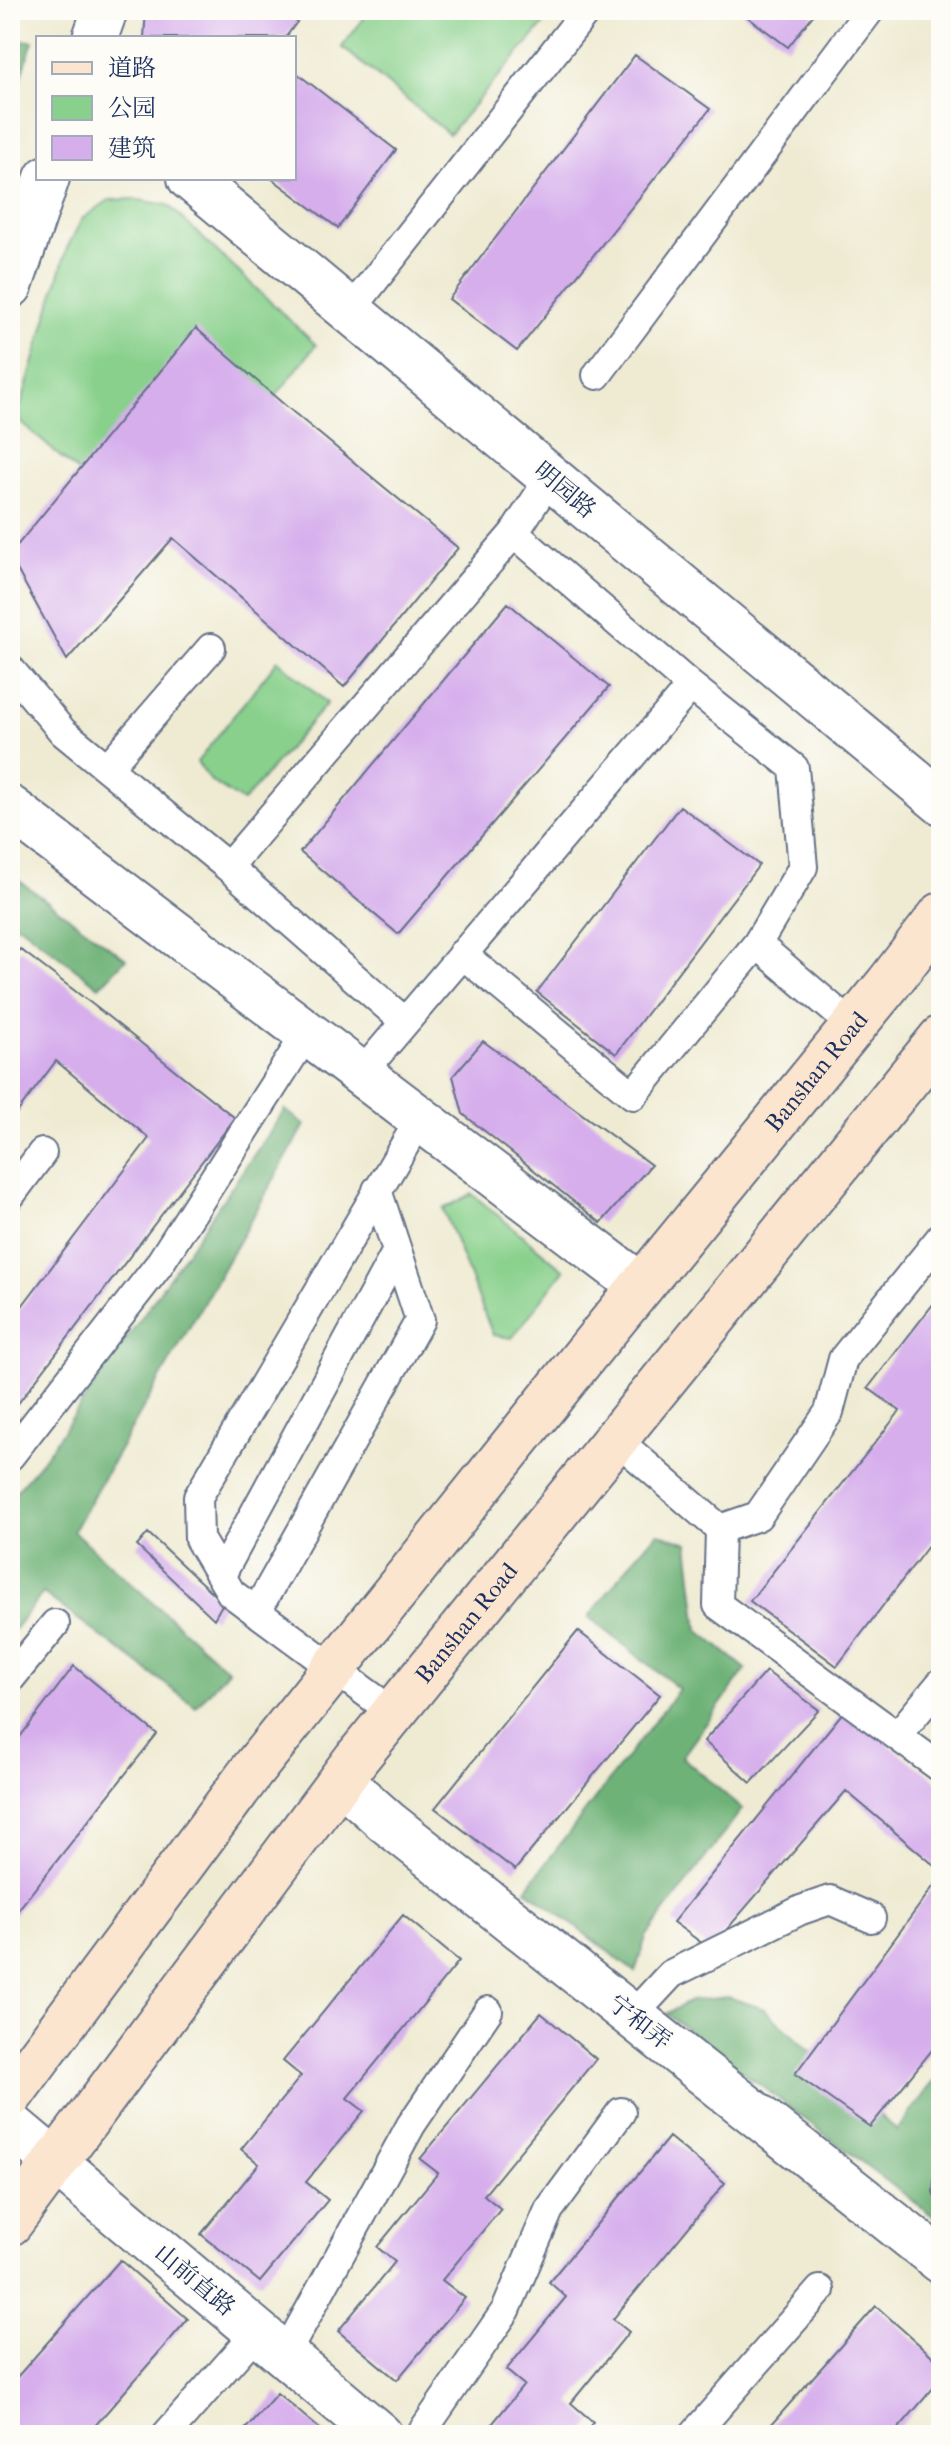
<svg xmlns="http://www.w3.org/2000/svg" width="951" height="2445" viewBox="0 0 951 2445" font-family="'IM FELL French Canon','Noto Serif SC',serif">
	<rect width="100%" height="100%" fill="#fdfcf7"/>
	<filter id="ink" filterUnits="userSpaceOnUse"><feTurbulence type="fractalNoise" baseFrequency=".0125" numOctaves="2"/><feDisplacementMap in="SourceGraphic" scale="16" xChannelSelector="R" yChannelSelector="G"/><feConvolveMatrix kernelMatrix="1 2 1 2 8 2 1 2 1" color-interpolation-filters="sRGB"/></filter>
	<filter id="wash" filterUnits="userSpaceOnUse"><feTurbulence type="fractalNoise" baseFrequency=".006" numOctaves="4" result="noise"/><feDisplacementMap in="SourceGraphic" scale="32" xChannelSelector="R" yChannelSelector="G"/><feGaussianBlur stdDeviation="1.8" result="paint"/><feColorMatrix in="noise" values="0 0 0 0 0 0 0 0 0 0 0 0 0 0 0 0 0 1.4 0 .05"/><feComposite in="paint" operator="in"/></filter>
	<g filter="url(#wash)">
		<rect width="100%" height="100%" fill="#efebd3"/>
		<!-- green -->
		<path fill="#88d08b" stroke="#528074" stroke-width="2" d="M 370,10 L 556,10 L 449,134 L 342,47 Z
			M 132,199 L 168,205 L 316,345 L 275,397 L 78,472 L 17,419 L 67,248 L 82,219 L 109,200 Z
			M 278,660 L 327,703 L 243,802 L 211,781 L 197,762 Z
			M 472,1194 L 564,1270 L 512,1338 L 493,1335 L 443,1209 Z"/>
		<!-- forest -->
		<path fill="#6eb277" stroke="#44706a" stroke-width="2" d="M 10,40 L 33,41 L 10,112 Z
			M 10,874 L 126,959 L 99,987 L 18,924 L 10,933 Z
			M 285,1110 L 305,1125 L 73,1531 L 228,1670 L 196,1707 L 43,1593 L 10,1635 L 10,1498 L 42,1461 Z
			M 658,1533 L 688,1543 L 698,1630 L 746,1669 L 682,1757 L 742,1809 L 646,1937 L 635,1972 L 526,1889 L 679,1689 L 589,1617 L 635,1557 Z
			M 728,1997 L 764,2009 L 897,2131 L 941,2071 L 941,2222 L 666,2014 L 690,2001 Z"/>
		<g id="blocks">
			<!-- building -->
			<path fill="#d6aeec" d="M 146,10 L 306,10 L 285,38 L 144,38 Z
				M 738,10 L 817,10 L 788,47 Z
				M 635,55 L 710,109 L 517,351 L 449,299 Z
				M 294,71 L 396,150 L 338,228 L 271,178 L 294,178 Z
				M 196,328 L 287,407 L 458,548 L 344,687 L 173,538 L 67,660 L 10,557 L 10,554 Z
				M 508,603 L 609,687 L 398,934 L 300,852 Z
				M 680,806 L 759,865 L 616,1054 L 537,992 Z
				M 20,949 L 96,1007 L 235,1118 L 10,1414 L 10,1322 L 149,1138 L 56,1061 L 10,1122 L 10,962 Z
				M 483,1041 L 651,1165 L 601,1223 L 463,1114 L 453,1076 Z
				M 941,1294 L 941,1529 L 837,1666 L 750,1601 L 900,1411 L 868,1388 Z
				M 148,1533 L 223,1603 L 214,1619 L 137,1546 Z
				M 578,1631 L 660,1695 L 515,1870 L 435,1808 Z
				M 74,1666 L 157,1734 L 10,1920 L 10,1750 Z
				M 766,1671 L 819,1710 L 751,1783 L 704,1741 Z
				M 844,1711 L 941,1784 L 941,1871 L 846,1791 L 710,1949 L 673,1922 Z
				M 941,1876 L 941,2039 L 870,2127 L 795,2074 Z
				M 403,1915 L 459,1961 L 347,2098 L 364,2111 L 306,2182 L 328,2200 L 260,2282 L 201,2234 L 259,2164 L 241,2149 L 301,2076 L 283,2061 Z
				M 541,2013 L 596,2059 L 484,2195 L 501,2209 L 442,2280 L 465,2298 L 397,2380 L 338,2331 L 395,2262 L 377,2247 L 438,2173 L 420,2159 Z
				M 669,2137 L 725,2183 L 613,2319 L 629,2332 L 571,2403 L 593,2422 L 583,2435 L 483,2435 L 524,2385 L 506,2370 L 566,2297 L 549,2282 Z
				M 941,2162 L 941,2215 L 933,2192 L 934,2178 Z
				M 120,2260 L 188,2319 L 87,2435 L 10,2435 L 10,2385 Z
				M 876,2306 L 941,2364 L 941,2379 L 893,2435 L 762,2435 Z
				M 277,2393 L 327,2435 L 240,2435 Z"/>
		</g>
	</g>
	<g filter="url(#ink)">
		<use href="#blocks" fill-opacity="0" stroke="#657187" stroke-width="2"/>
		<g fill="none" stroke-linecap="round" stroke-linejoin="round">
			<!-- lane casing -->
			<g stroke="#657187" stroke-width="32">
				<path id="lane" d="M 350,311 L 587,10
					M 597,375 L 870,10
					M 514,533 L 550,478
					M 10,669 L 63,732 L 228,867 L 405,1022
					M 107,768 L 211,648
					M 228,867 L 514,533 L 691,686
					M 462,954 L 633,1095 L 757,944 L 853,1026
					M 361,1074 L 691,686 L 794,768 L 803,867 L 757,944
					M 10,1196 L 42,1153
					M 616,1439 L 720,1529 L 718,1605 L 941,1768
					M 10,1456 L 158,1266 L 307,1033
					M 720,1529 L 758,1516 L 829,1412 L 843,1359 L 941,1237
					M 221,1575 L 397,1251
					M 256,1612 L 420,1320 L 377,1190
					M 10,1679 L 55,1624
					M 394,1713 L 231,1593 L 199,1539 L 198,1497 L 420,1119
					M 897,1736 L 941,1683
					M 632,2016 L 671,1974 L 801,1910 L 830,1900 L 871,1918
					M 285,2355 L 411,2125 L 488,2011
					M 166,2435 L 257,2332
					M 420,2435 L 506,2310 L 549,2210 L 621,2112
					M 693,2435 L 820,2290"/>
			</g>
			<!-- street casing -->
			<g stroke="#657187" stroke-width="48">
				<path id="street" d="M 95,38 L 105,10
					M 190,178 L 941,802
					M 10,286 L 47,178
					M 10,808 L 641,1286
					M 341,1781 L 387,1822 L 941,2261
					M 10,2124 L 380,2435"/>
			</g>
			<!-- secondary casing -->
			<g stroke="#657187" stroke-width="48">
				<g id="secondary">
					<path id="s1" d="M 10,2096 L 251,1772 L 585,1355 L 888,984 L 941,915"/>
					<path id="s2" d="M 10,2223 L 356,1759 L 941,1038"/>
				</g>
			</g>
			<!-- lane -->
			<use href="#lane" stroke="#fff" stroke-width="28"/>
			<!-- street -->
			<use href="#street" stroke="#fff" stroke-width="44"/>
			<!-- secondary -->
			<use href="#secondary" stroke="#fbe5cf" stroke-width="44"/>
		</g>
	</g>
	<g text-anchor="middle" dominant-baseline="central" stroke-width="6" stroke-linejoin="round" paint-order="stroke">
		<!-- street labels -->
		<g font-size="24" fill="#1b2f5e" stroke="#fdfcf7">
			<text transform="translate(565 490) rotate(40)">明园路</text>
			<text stroke="none"><textPath href="#s1" startOffset="1304">Banshan Road</textPath></text>
			<text stroke="none"><textPath href="#s2" startOffset="754">Banshan Road</textPath></text>
			<text transform="translate(640 2022) rotate(38)">宁和弄</text>
			<text transform="translate(195 2280) rotate(40)">山前直路</text>
		</g>
	</g>
	<!-- margin -->
	<rect width="951" height="2445" fill="none" stroke="#fdfcf7" stroke-width="40"/>
	<!-- legend -->
	<rect x="36" y="36" width="260" height="144" fill="#fdfcf7" stroke="#a3aaba" stroke-width="2"/>
	<rect x="52" y="62" width="40" height="12" fill="#fbe5cf" stroke="#a3aaba" stroke-width="2"/>
	<text x="108" y="76" font-size="24" fill="#1b2f5e">道路</text>
	<rect x="52" y="96" width="40" height="24" fill="#88d08b" stroke="#a3aaba" stroke-width="2"/>
	<text x="108" y="116" font-size="24" fill="#1b2f5e">公园</text>
	<rect x="52" y="136" width="40" height="24" fill="#d6aeec" stroke="#a3aaba" stroke-width="2"/>
	<text x="108" y="156" font-size="24" fill="#1b2f5e">建筑</text>
</svg>
